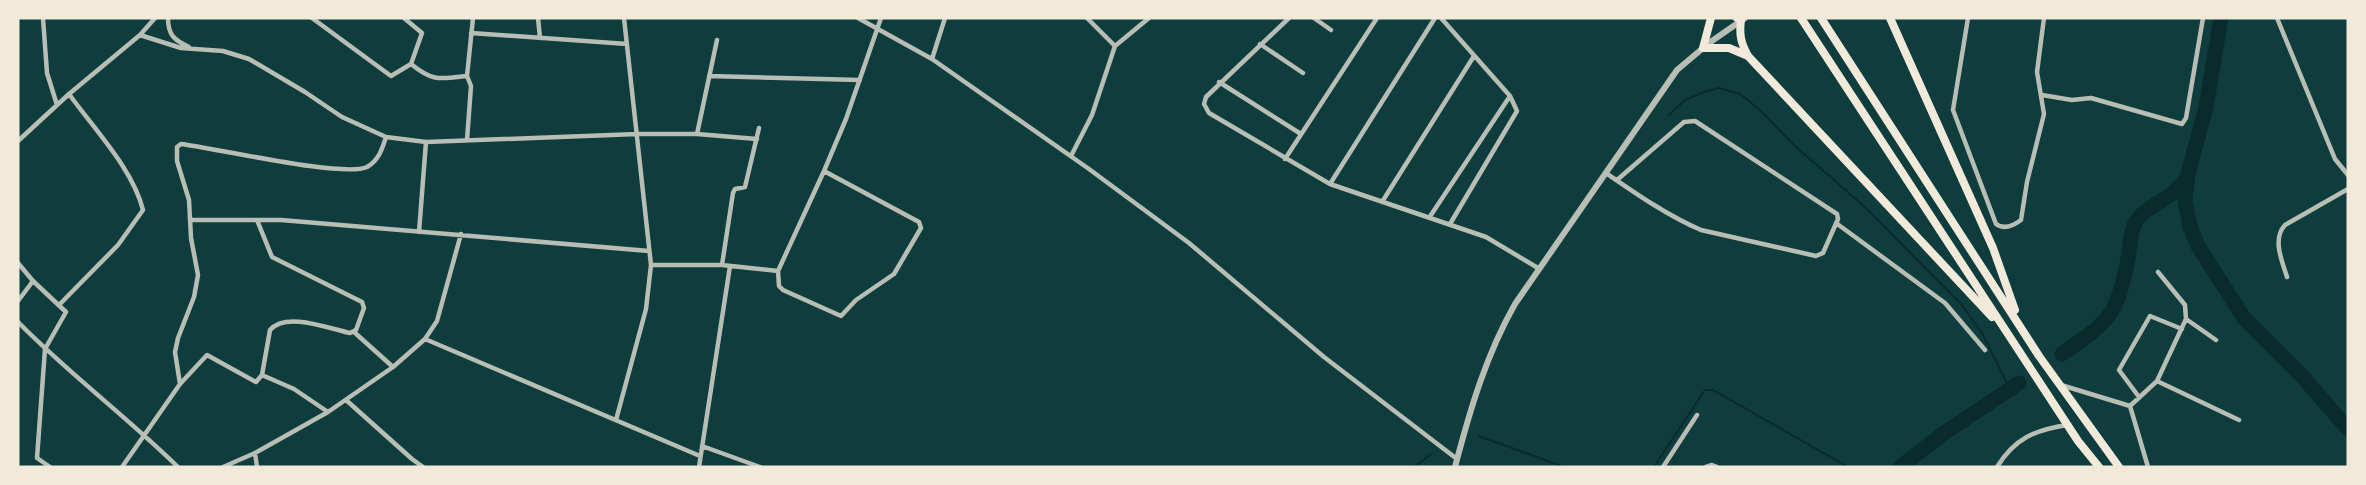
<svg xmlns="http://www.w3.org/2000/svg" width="2366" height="485" viewBox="0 0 2366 485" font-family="Georgia,serif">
	<rect width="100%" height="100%" fill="#0f3d3e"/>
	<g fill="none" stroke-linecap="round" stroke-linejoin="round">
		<!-- stream -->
		<path stroke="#0a2a2b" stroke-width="2" d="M 1669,115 L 1685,100 L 1704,92 L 1719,88 L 1740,94 L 1760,110 L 1795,146 L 1866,208 L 1962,305 L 1982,333 L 2012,393
			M 2064,359 C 2103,331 2121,325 2128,273 C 2130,262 2129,248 2132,236 C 2136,223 2176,187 2188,174
			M 1479,436 L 1564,467
			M 1414,467 L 1431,454
			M 1654,467 L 1705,390 L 1713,390 L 1848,467
			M 1904,467 L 1979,410 L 2022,387"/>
		<!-- river -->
		<path stroke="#0a2a2b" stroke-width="15" d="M 2221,18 L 2206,107 L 2188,174 L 2185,201 L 2190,227 L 2198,246 L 2244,318 L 2302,376 L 2348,429
			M 2062,354 C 2110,320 2116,318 2128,259 C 2130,248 2130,233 2135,223 C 2146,204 2173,201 2187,177
			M 1900,467 L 1944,433 L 2019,383"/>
		<!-- minor -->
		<path stroke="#b8beb3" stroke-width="4.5" d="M 43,18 L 47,73 L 57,105
			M 168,18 C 168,35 174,40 189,47
			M 312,18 L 391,76 L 411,64
			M 404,18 L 422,33 L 411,64 C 433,82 440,79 467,76
			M 538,18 L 540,38
			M 858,18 L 932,59 L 1089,169 L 1189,243 L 1324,357 L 1457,459
			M 1087,18 L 1115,46
			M 1289,18 L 1206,97 L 1204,104 L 1209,113 L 1330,184 L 1486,237 L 1538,268
			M 1314,18 L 1331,30
			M 1441,18 L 1510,96 L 1517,111 L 1450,224
			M 1968,18 L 1953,110 L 1996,224 C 2004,230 2013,226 2021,220 L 2027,182 L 2044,114 L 2037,72 L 2044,18
			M 2277,18 L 2335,159 L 2348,175
			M 471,33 L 627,44
			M 140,35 L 181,48 L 223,51 L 249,59 L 305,92 L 342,117 L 386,137 L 426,142 L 637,134 L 697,134 L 757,139
			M 1260,44 L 1303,73
			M 932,59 L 945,18
			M 709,76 L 860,80
			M 1219,82 L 1301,134
			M 2042,95 L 2072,100 L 2091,98 L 2182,124 L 2186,118 L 2203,18
			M 697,134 L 717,40
			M 467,140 L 471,86 L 467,76 L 473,18
			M 18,141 L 69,94 L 140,35 L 155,18
			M 1071,156 L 1092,115 L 1115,46 L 1149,18
			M 1285,159 L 1377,18
			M 1606,173 C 1635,193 1668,216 1701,230 L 1816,256 L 1823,253 L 1838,219 L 1837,214 L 1695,121 L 1684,122 L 1617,180
			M 1330,184 L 1435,18
			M 1382,202 L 1474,56
			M 1429,218 L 1510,96
			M 191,220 L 281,220 L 649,251
			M 1836,223 L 1945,303 L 1985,350
			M 419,232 L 426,142
			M 18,263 L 33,281 L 66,312 L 45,349 L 37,458 L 50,467
			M 651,265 L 722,265 L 778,271 L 824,171 L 846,119 L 881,18
			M 722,265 L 733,193 L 735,189 L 745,187 L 759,128
			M 778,271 L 779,286 L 783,290 L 841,316 L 856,300 L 894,274 L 921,228 L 919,222 L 824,171
			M 2287,277 C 2282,261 2272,239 2285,225 L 2348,189
			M 18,301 L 33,281
			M 59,305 L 118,245 L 143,210 C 133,169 94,129 69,94
			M 2186,319 L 2216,340
			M 18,322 C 68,373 126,416 178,467
			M 354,332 L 393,367
			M 425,339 L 700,456
			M 262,375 L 294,389 L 328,412
			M 2157,381 L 2239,420
			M 180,384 L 207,355 L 256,382 L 262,375 L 270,330 C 286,311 330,329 350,333 L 356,330 L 364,308 L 362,302 L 272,257 L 257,220
			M 2061,385 L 2130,406
			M 2139,397 L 2119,370 L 2150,316 L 2182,329
			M 346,400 L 412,459 L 423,467
			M 2130,406 L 2157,381 L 2186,319 L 2185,305 L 2158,272
			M 2130,406 L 2148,467
			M 616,420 L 646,309 L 651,265 L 624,18
			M 702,446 L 760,467
			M 255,453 L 257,467
			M 122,467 L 180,384 L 175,352 L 178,338 L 194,297 L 198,275 L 191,238 L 189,200 L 177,161 L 177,147 L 181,144 C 215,148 343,178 367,167 C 379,160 382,149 386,137
			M 223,467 L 255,453 L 328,412 L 393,367 L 425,339 L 437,321 L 461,234
			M 699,467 L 730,266
			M 1663,467 L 1697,415
			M 1706,467 L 1712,465 L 1717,467
			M 1997,467 C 2015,438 2035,430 2067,425"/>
		<!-- tertiary -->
		<path stroke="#b8beb3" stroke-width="6" d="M 1455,467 C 1470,410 1486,355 1515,304 L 1677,70 L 1709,43 L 1745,18"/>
		<!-- primary -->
		<path stroke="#f1e9da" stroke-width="8" d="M 1711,18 L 1703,48 L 1729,48 L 1748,56
			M 1737,18 L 1741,20 C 1739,35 1741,43 1748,56 L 1992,317
			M 1801,18 L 2078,441 L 2099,467
			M 1821,18 L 2039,356 L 2119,467
			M 1890,18 L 1993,248 L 2015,310"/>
	</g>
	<!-- border -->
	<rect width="2366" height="485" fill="none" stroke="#f1e9da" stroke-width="39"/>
</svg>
